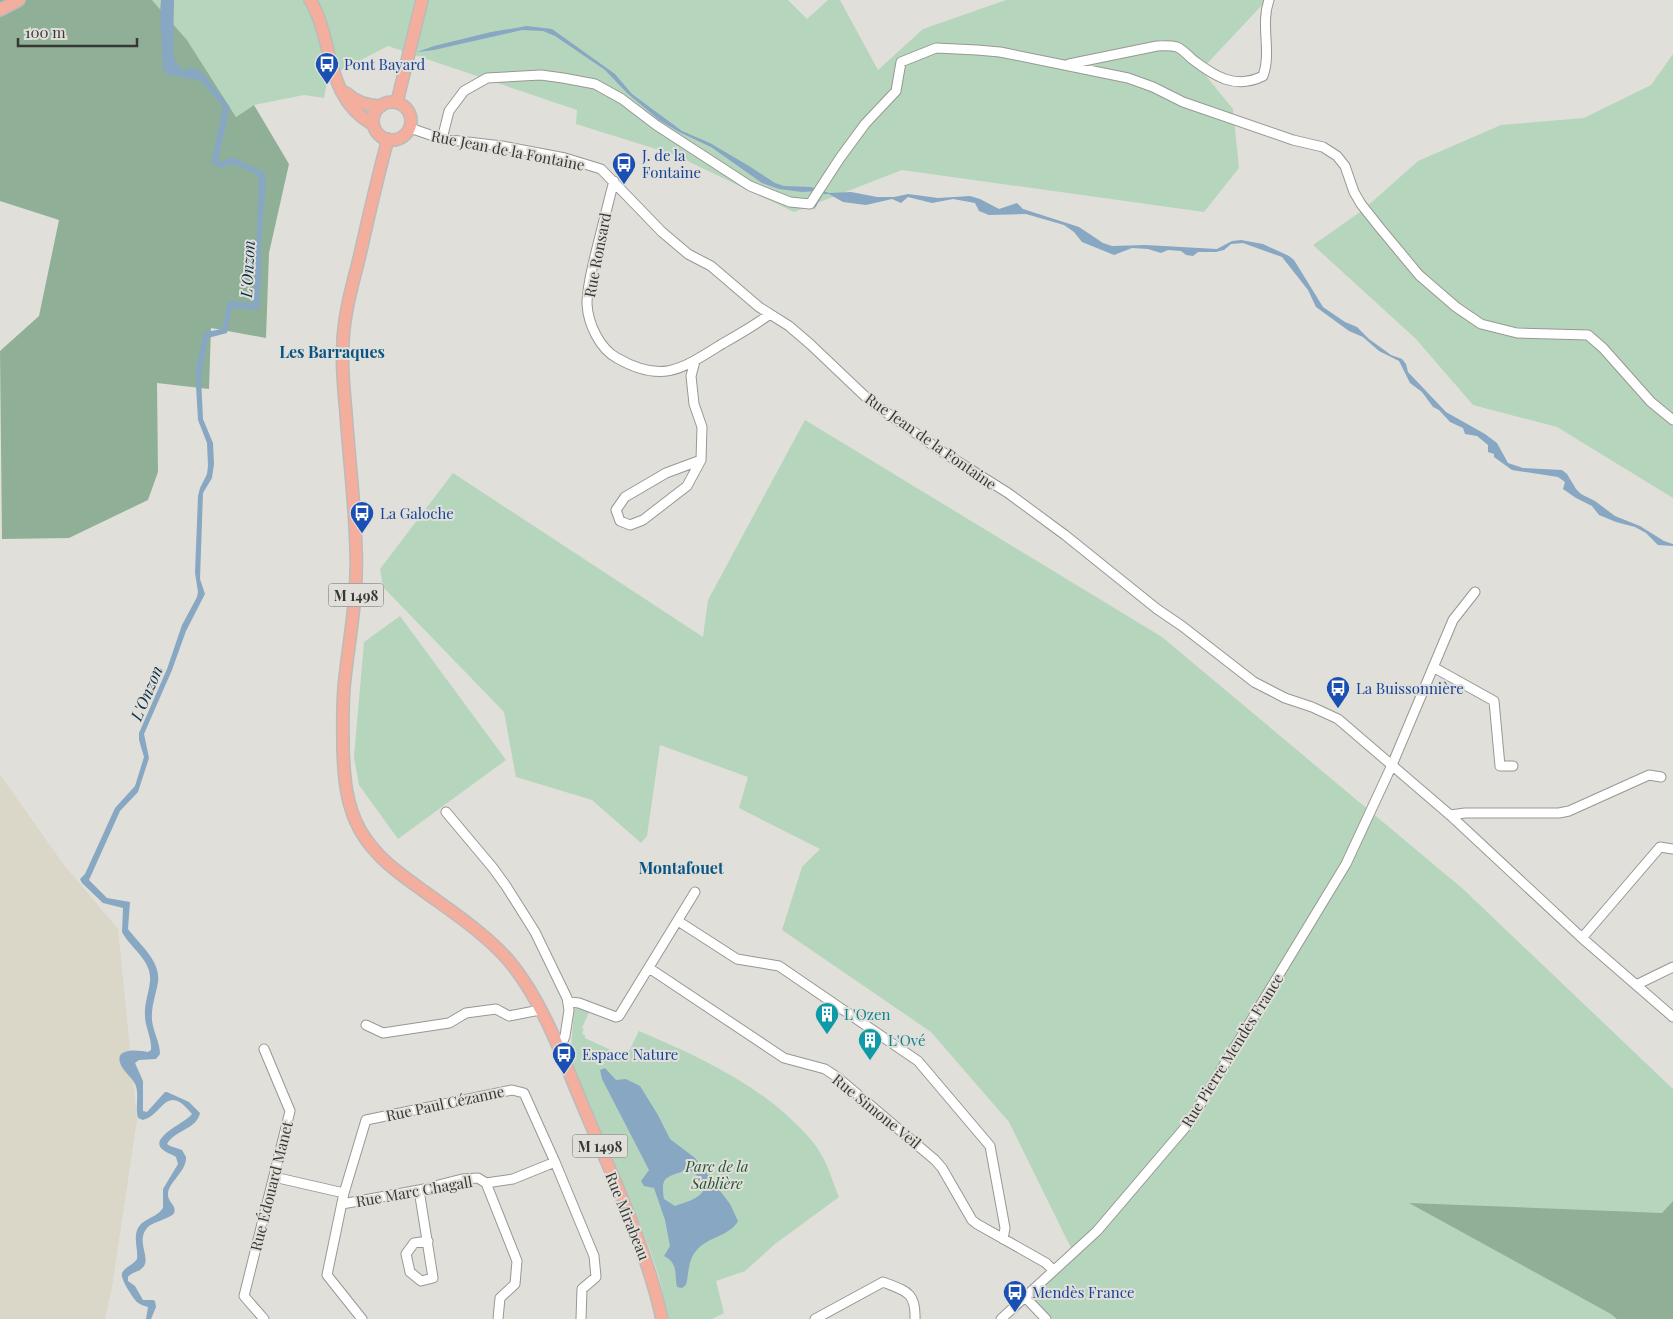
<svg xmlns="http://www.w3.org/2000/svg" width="1673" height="1319" viewBox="0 0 1673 1319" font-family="'Playfair Display',serif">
	<rect width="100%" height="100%" fill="#e1dfd9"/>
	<!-- built -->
	<path fill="#dad6c8" d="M 0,775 L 64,865 L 118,929 L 137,1120 L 112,1287 L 105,1319 L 0,1319 Z"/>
	<!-- green -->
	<path fill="#b5d6bd" d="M 152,0 L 788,0 L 807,19 L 828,0 L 840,0 L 878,70 L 923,29 L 1006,0 L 1269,0 L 1264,3 L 1201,70 L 1233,109 L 1239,168 L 1204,212 L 902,170 L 794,212 L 675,155 L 576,124 L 577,110 L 388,46 L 328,77 L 324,98 L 304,95 L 254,105 L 236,117 L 187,40 Z
		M 1673,54 L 1673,498 L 1557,427 L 1473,405 L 1416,339 L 1313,245 L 1363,210 L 1418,161 L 1501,125 L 1584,118 L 1651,85 Z
		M 805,420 L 1162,637 L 1463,889 L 1673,1089 L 1673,1319 L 1052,1319 L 1032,1298 L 1071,1248 L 1009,1122 L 931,1032 L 782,930 L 802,867 L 820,849 L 739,808 L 748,777 L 660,745 L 647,836 L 641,843 L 592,800 L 516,777 L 504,712 L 383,587 L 380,569 L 453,473 L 703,637 L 708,600 Z
		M 400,616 L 506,760 L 398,839 L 359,785 L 354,757 L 364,642 Z
		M 580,1007 L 590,1010 L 582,1028 L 584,1029 L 582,1034 L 585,1035 L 585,1038 L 626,1057 L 639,1031 C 693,1054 748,1079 791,1119 C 802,1130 814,1141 821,1154 C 829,1167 833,1183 839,1197 L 775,1244 L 745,1271 L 716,1281 L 724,1313 L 712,1319 L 669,1319 L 659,1277 L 650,1250 L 631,1202 L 570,1060 L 574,1011 L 576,1008 Z"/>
	<!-- forest -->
	<path fill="#8fb097" d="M 0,0 L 152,0 L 187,40 L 236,117 L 254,105 L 289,164 L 269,253 L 266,338 L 211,328 L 209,389 L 157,383 L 158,472 L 148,500 L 69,538 L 2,539 L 0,351 L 39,316 L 59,220 L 0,201 Z
		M 1673,1201 L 1673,1319 L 1617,1319 L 1611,1314 L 1409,1203 L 1662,1213 Z"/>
	<!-- water -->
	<path fill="#88a7c2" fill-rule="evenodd" d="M 161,0 L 174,0 L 173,55 L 177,64 L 184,71 L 191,67 L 203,73 L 230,107 L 218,161 L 221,162 L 232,157 L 264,172 L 266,180 L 261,246 L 261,281 L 259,308 L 257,310 L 232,308 L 227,333 L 208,338 L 201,377 L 203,419 L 213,443 L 214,464 L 212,478 L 203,493 L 200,579 L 205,594 L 186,631 L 172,670 L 144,734 L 149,758 L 138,792 L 120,811 L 89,880 L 107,898 L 130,902 L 128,929 C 139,944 161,961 158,982 C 156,995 151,1006 152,1020 C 153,1031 160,1043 160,1054 L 156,1059 L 139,1060 L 135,1063 L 143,1081 L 143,1111 L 147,1112 L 165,1092 L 167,1092 L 189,1102 L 200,1113 C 197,1129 175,1130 167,1144 L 170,1146 L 182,1150 L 186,1157 C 187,1172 167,1183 168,1195 C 168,1202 177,1206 174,1213 C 172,1218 152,1222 147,1228 C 136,1241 150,1256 144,1266 C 140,1272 132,1272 128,1277 L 128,1281 L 135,1286 L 143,1300 L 153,1300 L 155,1301 L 156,1307 L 151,1319 L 146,1319 L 148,1307 C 145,1306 140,1305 137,1302 C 133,1298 120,1279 122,1273 C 125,1267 133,1265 137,1259 C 138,1251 135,1243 136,1235 C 138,1218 155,1220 163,1208 L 163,1189 L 178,1164 L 176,1157 C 172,1154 166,1153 162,1149 C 149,1137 187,1122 192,1114 C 166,1082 164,1114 143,1120 L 138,1118 C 135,1108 139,1097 136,1086 C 133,1078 126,1074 122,1067 C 111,1047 138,1050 148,1052 L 151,1050 C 152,1038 145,1027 145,1016 C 144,1004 149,993 150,981 C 152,960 131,949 122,932 L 123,908 L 103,903 L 82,883 L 80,879 L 85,874 L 115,808 L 135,786 L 144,757 L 139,740 L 139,733 L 167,669 L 182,625 L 197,597 L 198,592 L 195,573 L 198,496 L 200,488 L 207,474 L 208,466 L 207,443 L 198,420 L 196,386 L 196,370 L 203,335 L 206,332 L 222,329 L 228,302 L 231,301 L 251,303 L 253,301 L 255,279 L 259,178 L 256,174 L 233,164 L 220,168 L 213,164 L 212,158 L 223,107 L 201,81 L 169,75 L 163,71 L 160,13 Z
		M 527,26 L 552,29 L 615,74 L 632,94 L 682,131 L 710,143 L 749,166 L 775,183 L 784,186 L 811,187 L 829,193 L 851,192 L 877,197 L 894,197 L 908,194 L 938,198 L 970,196 L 980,199 L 999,209 L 1017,203 L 1023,209 L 1079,227 L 1103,243 L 1112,246 L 1145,245 L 1217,249 L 1232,241 L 1241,240 L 1263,244 L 1289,256 L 1294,260 L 1323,307 L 1345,322 L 1357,327 L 1369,339 L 1391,355 L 1402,359 L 1406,364 L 1408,372 L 1446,412 L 1485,434 L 1497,443 L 1508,463 L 1523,468 L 1562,470 L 1567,474 L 1576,489 L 1581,494 L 1595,501 L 1615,516 L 1640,526 L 1664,541 L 1673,544 L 1673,546 L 1658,545 L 1646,533 L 1635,527 L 1616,522 L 1599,515 L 1592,506 L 1576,498 L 1563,489 L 1565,482 L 1558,477 L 1512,470 L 1494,457 L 1494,454 L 1488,452 L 1488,445 L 1477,436 L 1465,434 L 1463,428 L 1450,422 L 1439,410 L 1433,407 L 1422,392 L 1410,383 L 1399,361 L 1379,351 L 1363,337 L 1349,331 L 1316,307 L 1308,290 L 1282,257 L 1243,243 L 1231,244 L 1224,250 L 1216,252 L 1198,252 L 1193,256 L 1186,255 L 1181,251 L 1168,250 L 1161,253 L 1148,249 L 1132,248 L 1114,255 L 1082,242 L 1074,232 L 1064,225 L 1026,214 L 989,215 L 979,211 L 975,203 L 953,199 L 932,203 L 908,197 L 901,203 L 892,199 L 866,205 L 843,202 L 829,194 L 823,194 L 814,210 L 818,191 L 802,192 L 779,189 L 762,183 L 711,147 L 679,132 L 659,120 L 627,93 L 605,70 L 555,36 L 543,31 L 522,30 L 434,50 L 417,52 L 434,46 L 491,32 Z
		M 605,1068 L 616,1080 L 626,1079 L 640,1086 L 658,1115 L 670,1139 L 695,1158 L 730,1204 L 738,1221 C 730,1236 707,1237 696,1251 C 688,1260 689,1273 686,1285 L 682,1288 L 677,1287 C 674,1273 679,1264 664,1256 L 670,1246 L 665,1220 L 654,1188 L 644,1186 L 641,1181 L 649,1170 L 602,1079 L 600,1070 ZM 686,1170 C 694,1170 707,1183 703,1191 C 699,1199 683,1203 675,1206 L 664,1199 C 660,1175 667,1178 686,1170 Z"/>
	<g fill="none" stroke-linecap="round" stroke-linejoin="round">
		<!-- minor casing -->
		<g stroke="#999792" stroke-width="11">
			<path id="minor" d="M 1069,64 L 1157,46 C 1164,46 1170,45 1177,47 C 1182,49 1188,55 1192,59 C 1214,76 1235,90 1263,76 C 1272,52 1260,25 1269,0
				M 410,128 L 442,139 L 502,146 L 565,158 L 601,169 L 662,232 L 688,254 L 711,266 L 759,307 L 789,326 L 810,344 L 870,401 L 941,451 L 1008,493 L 1065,535 L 1157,609 L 1182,626 L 1254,682 L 1285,698 L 1312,707 L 1338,719 L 1450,815 L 1582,938 L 1673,1017
				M 442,139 L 449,111 L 464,91 L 487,78 L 541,75 L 563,78 L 595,84 L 622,99 L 656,125 L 750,186 L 790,202 L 810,204 L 840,158 L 865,124 L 896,91 L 901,62 L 936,48 L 977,50 L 1000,52 L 1128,78 L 1153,87 L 1183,102 L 1293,140 L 1323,147 L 1337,156 L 1345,166 L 1354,192 L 1361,204 L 1380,228 L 1419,275 L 1456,307 L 1481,324 L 1517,333 L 1588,335 L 1603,348 L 1651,402 L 1673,420
				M 614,181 C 608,203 603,225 597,248 C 593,265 587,286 587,304 C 588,324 600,349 617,358 C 662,384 682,369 722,344 C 738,335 754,326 770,314
				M 695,361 L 691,376 L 694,404 L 702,427 L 701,460 L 687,486 L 643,520 L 630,525 L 620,521 L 616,510 L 625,497 L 666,473 L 701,460
				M 1433,667 L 1494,701 L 1500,766 L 1513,766
				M 446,812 L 493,868 L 506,886 L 535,932 L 567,998 L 569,1010 L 565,1036 L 563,1041 L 557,1045
				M 1450,815 L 1465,813 L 1559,813 L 1569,811 L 1649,775 L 1661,777
				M 678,921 L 737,959 L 779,966 L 918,1061 L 990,1146 L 1005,1228 L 1003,1239
				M 1582,938 L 1660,847 L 1673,849
				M 649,968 L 784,1058 L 825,1069 L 837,1077 L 935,1160 L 942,1168 L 972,1220 L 977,1224 L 1046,1263 L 1053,1270
				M 1636,985 L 1673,967
				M 569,1002 L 579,1003 L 616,1017 L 619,1016 L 695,892
				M 366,1025 L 383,1033 L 449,1023 L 466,1013 L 496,1009 L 509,1016 L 540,1010
				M 264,1049 L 290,1111 L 244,1296 L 264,1319
				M 274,1177 L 344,1193
				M 486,1183 L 513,1179 L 555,1162
				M 419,1190 L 433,1278 L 421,1281 L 410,1272 L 406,1254 L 414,1243 L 428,1241
				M 342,1204 L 419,1190 L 462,1179 L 478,1178 L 486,1183 L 517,1261 L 515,1284 L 500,1298 L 498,1319
				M 1025,1297 L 1046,1319
				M 362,1319 L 327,1275 L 344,1193 L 366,1120 L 512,1090 L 524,1093 L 555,1162 L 594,1256 L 596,1277 L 582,1289 L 581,1319
				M 815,1319 L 883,1282 C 906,1291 916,1292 915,1319
				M 1001,1319 L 1097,1231 L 1189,1123 L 1346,864 L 1392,765 L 1453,620 L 1475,592"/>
		</g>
		<!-- major casing -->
		<g stroke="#bbbbba" stroke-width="14">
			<path id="major" d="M 310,0 C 316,9 319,18 322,28 C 333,66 335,102 372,124
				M 0,10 L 19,0
				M 346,93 C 356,102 368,106 381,106
				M373 121a19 19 0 1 1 38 0a19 19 0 1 1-38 0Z
				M 397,102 L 422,0
				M 388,139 C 377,179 368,219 359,259 C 352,286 344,314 343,342 C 341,365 344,389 346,413 C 349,458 355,504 356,549 C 358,593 350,634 345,678 C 342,701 343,725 343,749 C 344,777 346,805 360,830 C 376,858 400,874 425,892 C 454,913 487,935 510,962 C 545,1005 564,1062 586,1113 C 614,1180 646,1247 662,1319"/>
		</g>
		<!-- minor -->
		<use href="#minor" stroke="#fff" stroke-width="9"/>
		<!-- major -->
		<use href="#major" stroke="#f3ae9e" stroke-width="11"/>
	</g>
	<!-- icons -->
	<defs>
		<g id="bus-pin" transform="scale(1.25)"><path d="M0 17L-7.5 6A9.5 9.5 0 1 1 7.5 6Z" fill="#1a4fb4" stroke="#e1dfd9"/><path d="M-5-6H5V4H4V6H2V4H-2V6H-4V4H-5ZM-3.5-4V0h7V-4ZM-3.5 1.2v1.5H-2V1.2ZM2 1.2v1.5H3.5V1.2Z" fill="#fff"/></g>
		<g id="building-pin" transform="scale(1.25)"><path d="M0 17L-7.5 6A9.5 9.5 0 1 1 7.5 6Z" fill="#0f9aa8" stroke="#e1dfd9"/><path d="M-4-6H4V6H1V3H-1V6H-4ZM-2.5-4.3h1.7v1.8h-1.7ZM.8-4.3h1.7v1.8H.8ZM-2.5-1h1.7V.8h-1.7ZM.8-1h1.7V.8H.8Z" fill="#fff"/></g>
	</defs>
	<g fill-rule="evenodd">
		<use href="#bus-pin" x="327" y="64"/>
		<use href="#bus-pin" x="624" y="164"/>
		<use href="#bus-pin" x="362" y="513"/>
		<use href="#bus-pin" x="1338" y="688"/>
		<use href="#building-pin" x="827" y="1014"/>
		<use href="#building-pin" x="870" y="1040"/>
		<use href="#bus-pin" x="564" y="1054"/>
		<use href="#bus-pin" x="1015" y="1292"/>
	</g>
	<g text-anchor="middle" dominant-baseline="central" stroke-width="4" stroke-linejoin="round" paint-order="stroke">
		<!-- shield labels -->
		<g fill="#e1dfd9" stroke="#6a6966" stroke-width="1">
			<rect x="328.5" y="583.5" width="55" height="23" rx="4"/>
			<rect x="572.5" y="1134.5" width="55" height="23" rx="4"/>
		</g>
		<g font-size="14" font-weight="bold" fill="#373734">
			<text x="356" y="595">M 1498</text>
			<text x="600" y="1146">M 1498</text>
		</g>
		<!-- transit labels -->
		<g font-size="15" fill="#164399" stroke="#e1dfd9" text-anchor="start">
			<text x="344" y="64">Pont Bayard</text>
			<text x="642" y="155">J. de la<tspan x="642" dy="17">Fontaine</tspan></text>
			<text x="380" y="513">La Galoche</text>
			<text x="1356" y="688">La Buissonnière</text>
			<text x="582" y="1054">Espace Nature</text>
			<text x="1032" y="1292">Mendès France</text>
		</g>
		<!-- street labels -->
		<g font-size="15" fill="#373734" stroke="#e1dfd9">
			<text transform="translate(508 150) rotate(11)">Rue Jean de la Fontaine</text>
			<text transform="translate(597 255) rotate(-79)">Rue Ronsard</text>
			<text transform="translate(931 441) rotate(35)">Rue Jean de la Fontaine</text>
			<text transform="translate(1232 1050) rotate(-58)">Rue Pierre Mendès France</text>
			<text transform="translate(445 1103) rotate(-12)">Rue Paul Cézanne</text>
			<text transform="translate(877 1111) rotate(39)">Rue Simone Veil</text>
			<text transform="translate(271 1186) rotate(-76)">Rue Édouard Manet</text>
			<text transform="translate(414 1191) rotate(-10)">Rue Marc Chagall</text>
			<text transform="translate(628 1216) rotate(68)">Rue Mirabeau</text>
		</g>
		<!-- culture labels -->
		<g font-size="15" fill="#0d838f" stroke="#e1dfd9" text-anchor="start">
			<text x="844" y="1014">L'Ozen</text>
			<text x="888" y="1040">L'Ové</text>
		</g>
		<!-- park labels -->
		<g font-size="15" font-style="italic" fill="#205633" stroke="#e1dfd9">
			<text x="717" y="1166">Parc de la<tspan x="717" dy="17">Sablière</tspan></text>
		</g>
		<!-- water labels -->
		<g font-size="16" font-style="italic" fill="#062e49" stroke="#e1dfd9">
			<text transform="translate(247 269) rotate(-87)">L'Onzon</text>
			<text transform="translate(146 693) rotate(-67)">L'Onzon</text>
		</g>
		<!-- neighbourhood labels -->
		<g font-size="16" font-weight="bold" fill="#0a5583" stroke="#e1dfd9">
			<text x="332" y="351">Les Barraques</text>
			<text x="681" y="867">Montafouet</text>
		</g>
	</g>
	<!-- scale -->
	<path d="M18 38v8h119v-8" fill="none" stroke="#373734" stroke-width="2.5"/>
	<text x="25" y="38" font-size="15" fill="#373734" stroke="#e1dfd9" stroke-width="4" paint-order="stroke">100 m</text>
</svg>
